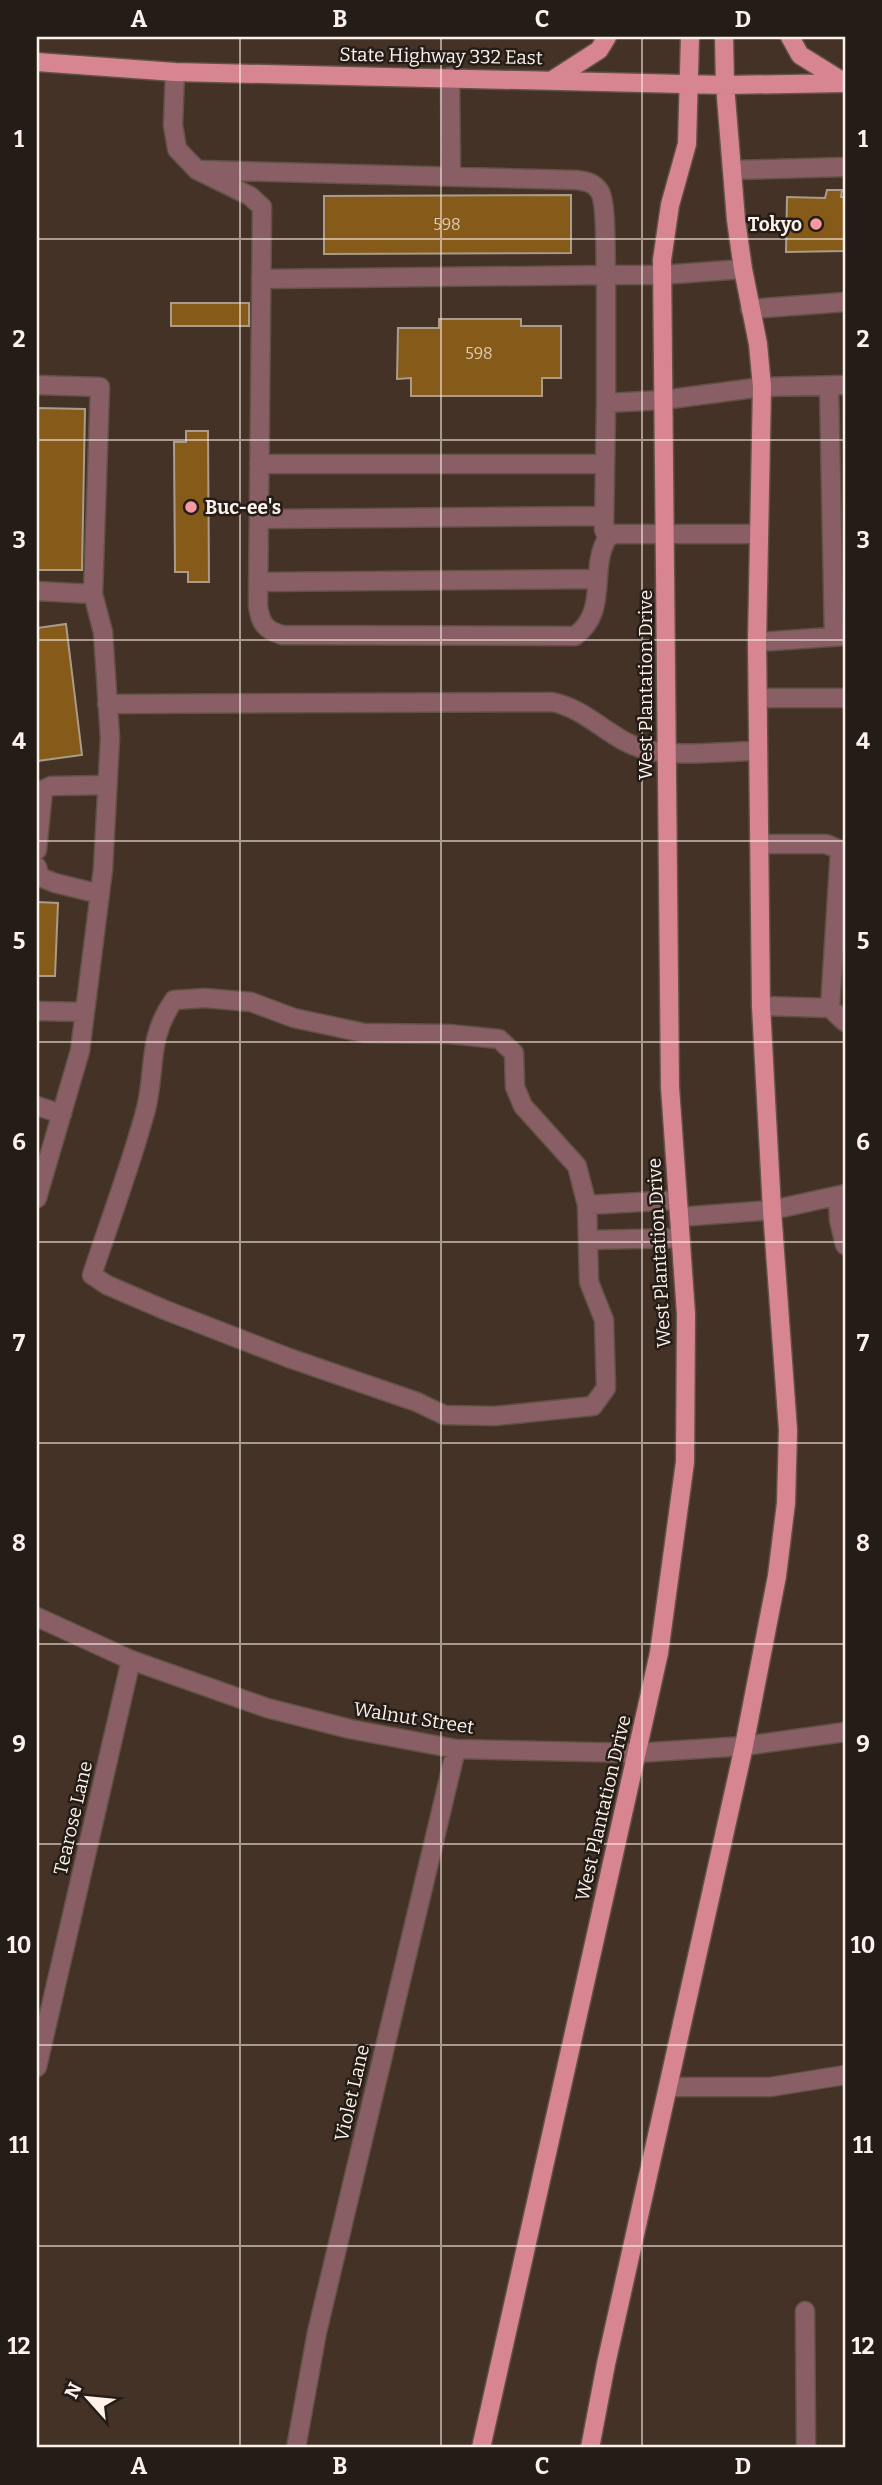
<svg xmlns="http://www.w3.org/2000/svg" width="882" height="2485" viewBox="0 0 882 2485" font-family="Bitter,serif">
	<rect width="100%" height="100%" fill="#443227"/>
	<!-- building -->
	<path fill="#865b19" stroke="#ab9c89" stroke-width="2" d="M 827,190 L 842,190 L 841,197 L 845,197 L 845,251 L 786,252 L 787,197 L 825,198 Z
		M 571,195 L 571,253 L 324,254 L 324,196 Z
		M 171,303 L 249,303 L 249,326 L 171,326 Z
		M 439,319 L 521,319 L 521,326 L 561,326 L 561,378 L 542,378 L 542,396 L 411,396 L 411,378 L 397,379 L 398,328 L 439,328 Z
		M 37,408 L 85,409 L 82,570 L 37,570 Z
		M 186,431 L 208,431 L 209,582 L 188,582 L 188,572 L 175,572 L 174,442 L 186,442 Z
		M 66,624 L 82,755 L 37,761 L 37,628 Z
		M 37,902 L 58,903 L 55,976 L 37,976 Z"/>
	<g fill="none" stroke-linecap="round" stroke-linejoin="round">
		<!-- minor casing -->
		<g stroke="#625146" stroke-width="21">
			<path id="minor" d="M 175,72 L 173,125 L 177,149 L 197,170 L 250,196 L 262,207 L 258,605 C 260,623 265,630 282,635 L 575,636 C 610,610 588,569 608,537 L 615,534 L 759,534
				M 450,77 L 451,176
				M 201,170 L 576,180 C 585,181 594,182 600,192 C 607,205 605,257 606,275 L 261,279
				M 732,170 L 845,167
				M 750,309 L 845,302
				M 37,385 L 100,387 L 93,594 L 103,632 L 110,738 L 103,869 L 80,1051 L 37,1198
				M 829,386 L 834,637
				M 606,403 L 606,275 L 662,275 L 743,269
				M 259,464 L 604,464
				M 259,519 L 604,516
				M 608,537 L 604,530 L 606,403 L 663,400 L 762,387 L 845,385
				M 258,582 L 598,579
				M 37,591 L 93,594
				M 757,642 L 845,636
				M 758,698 L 845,698
				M 107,704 L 552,702 C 588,709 610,740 644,749 C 677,758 723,751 758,751
				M 759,844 L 826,844 L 840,850 L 830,1008 L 761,1006
				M 37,850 L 43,790 L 51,786 L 107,785
				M 37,867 L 40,877 L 55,883 L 100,894
				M 830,1008 L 845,1022
				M 37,1011 L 85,1012
				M 37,1106 L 62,1114
				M 838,1197 L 839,1220 L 845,1245
				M 587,1205 L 589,1282 L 604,1320 L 606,1388 L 593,1406 L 495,1416 L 444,1415 L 417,1402 L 289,1358 L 165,1310 L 107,1285 L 92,1275 C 110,1220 131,1165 146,1109 C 156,1068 147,1038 174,1000 L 205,998 L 251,1002 L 294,1018 L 364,1033 L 449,1034 L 499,1039 L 514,1053 L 515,1087 L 523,1106 L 577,1166 L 587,1205 L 677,1200
				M 679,1217 L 772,1210 L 845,1194
				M 588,1240 L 680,1238
				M 37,1617 L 131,1660 L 267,1708 L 350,1729 L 456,1749 L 637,1753 L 744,1746 L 845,1732
				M 37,2067 L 131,1660
				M 669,2087 L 770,2087 L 845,2075
				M 805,2311 L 806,2448
				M 296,2448 L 317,2332 L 456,1749"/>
		</g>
		<!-- major casing -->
		<g stroke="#625146" stroke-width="21">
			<path id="major" d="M 790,37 L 800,55 L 845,83
				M 37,62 L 175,72 L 725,85 L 845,83
				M 554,79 L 599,50 L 607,37
				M 481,2448 L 659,1653 L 685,1462 L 686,1314 L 670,1087 L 662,260 L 670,205 L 687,144 L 690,37
				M 590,2448 L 606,2364 L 744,1746 L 777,1576 L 786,1503 L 788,1430 L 772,1210 L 761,1006 L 757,642 L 762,387 L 758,344 L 743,269 L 736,220 L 725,85 L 724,37"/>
		</g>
		<!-- minor -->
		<use href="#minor" stroke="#895f65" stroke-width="18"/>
		<!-- major -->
		<use href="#major" stroke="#d88592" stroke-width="18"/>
	</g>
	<!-- grid -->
	<path fill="none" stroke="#fdf1ea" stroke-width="2" stroke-opacity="0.55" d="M 240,37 L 240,2448M 441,37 L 441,2448M 642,37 L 642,2448M 37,239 L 845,239M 37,440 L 845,440M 37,640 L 845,640M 37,841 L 845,841M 37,1042 L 845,1042M 37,1242 L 845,1242M 37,1443 L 845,1443M 37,1644 L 845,1644M 37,1844 L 845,1844M 37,2045 L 845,2045M 37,2246 L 845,2246"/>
	<!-- markers -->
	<g fill="#f49aa3" stroke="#241c17" stroke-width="2.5">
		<circle cx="816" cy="224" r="7"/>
		<circle cx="191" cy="507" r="7"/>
	</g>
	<g text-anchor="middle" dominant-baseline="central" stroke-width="5" stroke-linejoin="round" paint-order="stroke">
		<!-- number labels -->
		<g font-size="16" fill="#dfccb6">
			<text x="447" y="224">598</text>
			<text x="479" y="353">598</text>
		</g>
		<!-- street labels -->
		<g font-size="19" fill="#fdf1ea" stroke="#241c17">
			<text transform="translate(441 56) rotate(1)">State Highway 332 East</text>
			<text transform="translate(645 685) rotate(-90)">West Plantation Drive</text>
			<text transform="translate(659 1253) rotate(-93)">West Plantation Drive</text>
			<text transform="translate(414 1718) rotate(9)">Walnut Street</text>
			<text transform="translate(603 1808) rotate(-77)">West Plantation Drive</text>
			<text transform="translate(73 1818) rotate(-77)">Tearose Lane</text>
			<text transform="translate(352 2093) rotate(-77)">Violet Lane</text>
		</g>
		<!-- poi labels -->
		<g font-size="19" font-weight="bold" fill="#fdf1ea" stroke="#241c17" text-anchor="end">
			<text x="802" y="224">Tokyo</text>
			<text x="205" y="507" text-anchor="start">Buc-ee's</text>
		</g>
	</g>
	<!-- border -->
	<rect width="882" height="2485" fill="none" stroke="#241c17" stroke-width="77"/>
	<!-- north arrow -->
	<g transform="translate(88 2398) rotate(297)" stroke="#241c17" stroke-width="5" paint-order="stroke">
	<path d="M0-5L12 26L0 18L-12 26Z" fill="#fdf1ea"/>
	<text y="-10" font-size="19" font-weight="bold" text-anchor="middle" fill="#fdf1ea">N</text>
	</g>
	<rect x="38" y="38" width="806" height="2408" fill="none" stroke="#fdf1ea" stroke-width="2.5"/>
	<g font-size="23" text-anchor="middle" font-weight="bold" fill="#fdf1ea">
		<text x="139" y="27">A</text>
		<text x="340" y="27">B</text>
		<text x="542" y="27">C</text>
		<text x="743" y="27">D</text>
		<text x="19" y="147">1</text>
		<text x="863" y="147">1</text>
		<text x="19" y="347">2</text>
		<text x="863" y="347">2</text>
		<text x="19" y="548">3</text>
		<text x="863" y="548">3</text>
		<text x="19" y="749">4</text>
		<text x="863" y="749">4</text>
		<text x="19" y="949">5</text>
		<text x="863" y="949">5</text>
		<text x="19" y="1150">6</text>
		<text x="863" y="1150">6</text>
		<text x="19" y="1351">7</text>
		<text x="863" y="1351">7</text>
		<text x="19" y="1551">8</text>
		<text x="863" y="1551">8</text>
		<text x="19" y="1752">9</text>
		<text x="863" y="1752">9</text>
		<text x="19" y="1953">10</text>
		<text x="863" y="1953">10</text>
		<text x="19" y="2153">11</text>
		<text x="863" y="2153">11</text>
		<text x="19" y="2354">12</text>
		<text x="863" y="2354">12</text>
		<text x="139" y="2474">A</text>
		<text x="340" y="2474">B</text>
		<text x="542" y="2474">C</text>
		<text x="743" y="2474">D</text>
	</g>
</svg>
